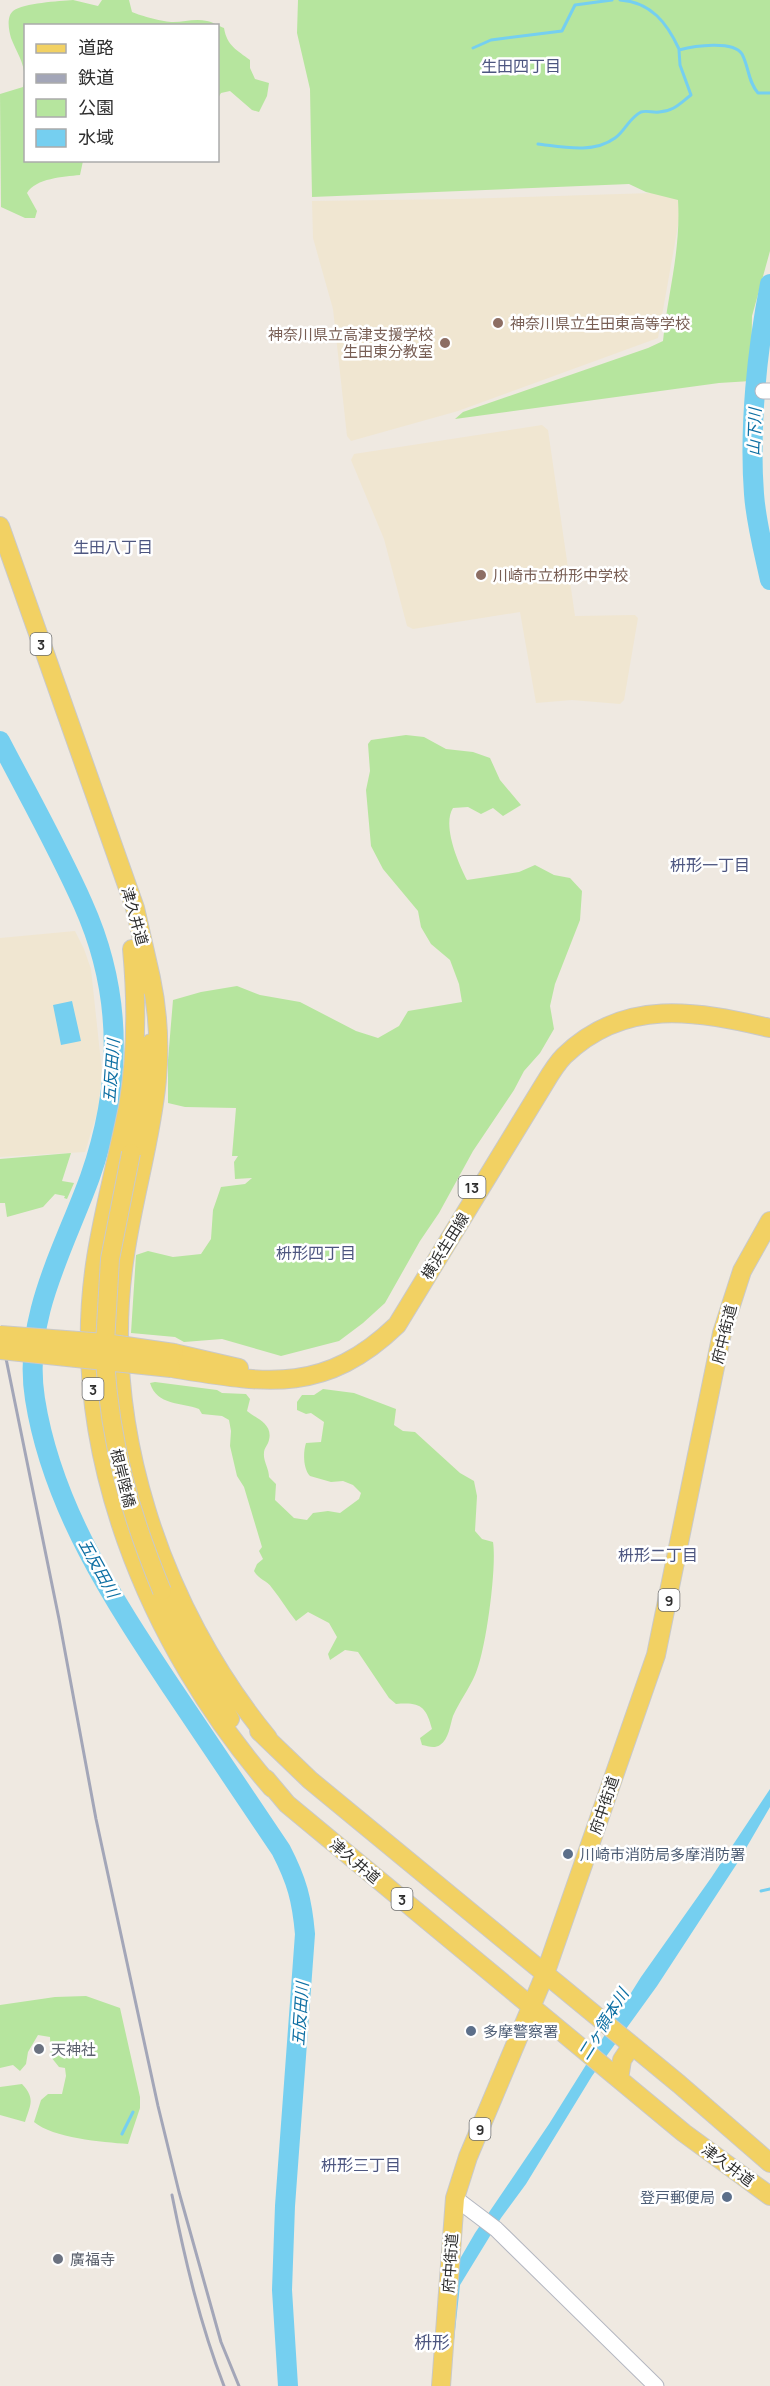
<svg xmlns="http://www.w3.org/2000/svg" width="770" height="2386" viewBox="0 0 770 2386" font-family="Manrope,'Noto Sans JP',sans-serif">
	<rect width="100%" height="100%" fill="#efe9e1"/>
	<!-- education -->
	<path fill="#f0e6d1" d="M 684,192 L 658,338 L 458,411 L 351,441 L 347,436 L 333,309 L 313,238 L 312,201 L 460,199 Z
		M 542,425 L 548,430 L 575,616 L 635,615 L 638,618 L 624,700 L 620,704 L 572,700 L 536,703 L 520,612 L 413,629 L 407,626 L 384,539 L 351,460 L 354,454 Z
		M 75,931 L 84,949 L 91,969 L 102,1072 L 98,1110 L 85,1152 L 0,1157 L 0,938 Z"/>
	<!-- green -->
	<path fill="#b6e59e" d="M 73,0 L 98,6 L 102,0 L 129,0 L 132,12 C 141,16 164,22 173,22 C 185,22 195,18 207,21 C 213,22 219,26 224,28 C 227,46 237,50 250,60 L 250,68 L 255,79 L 269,83 L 267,96 L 259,112 L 252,110 L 230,91 L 221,93 L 218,98 L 218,26 L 26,26 L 26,160 L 83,161 L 80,175 C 63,177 36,178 27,193 L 37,211 L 35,218 L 25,218 L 1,207 L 0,94 L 23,87 C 28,67 18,56 11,38 C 9,31 6,17 13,11 C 24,3 59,1 73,0 Z
		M 298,0 L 770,0 L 770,251 L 752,316 L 751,381 L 719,383 L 455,419 L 463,412 L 648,348 L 663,341 C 668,291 681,251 678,200 L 646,192 L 629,184 L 312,197 L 310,89 L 297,33 Z
		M 406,735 L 424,737 L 446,749 L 473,752 L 490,758 L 500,780 L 521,805 L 503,816 L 493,808 L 481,814 L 468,807 L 453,808 C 442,825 458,863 467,880 L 519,872 L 535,865 L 554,875 L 570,878 L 582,891 L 580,920 L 555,984 L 550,1006 L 554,1029 L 540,1053 L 524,1071 L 514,1090 L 473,1151 L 439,1213 L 420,1241 L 385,1303 L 363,1323 L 339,1341 L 281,1356 L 222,1339 L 184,1342 L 175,1337 L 131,1333 L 136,1255 L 148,1251 L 173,1257 L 201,1254 L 211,1239 L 213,1210 L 221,1187 L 245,1184 L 252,1178 L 235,1179 L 234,1162 L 238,1156 L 232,1156 L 236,1108 L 185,1107 L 168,1103 L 168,1060 L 173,1000 L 201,992 L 237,986 L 260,995 L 300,1002 L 356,1031 L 378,1038 L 399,1026 L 408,1011 L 462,1002 L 459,984 L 450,960 L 431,944 L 421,927 L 418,911 L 383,869 L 371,846 L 366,790 L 370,771 L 368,744 L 371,740 Z
		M 71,1153 L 62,1181 L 74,1183 L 67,1199 L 64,1198 L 65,1196 L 55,1194 L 43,1207 L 7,1217 L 5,1203 L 0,1203 L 0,1159 Z
		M 155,1382 L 217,1390 L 222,1393 L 246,1394 L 250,1399 L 247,1411 C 257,1419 273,1424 269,1440 C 268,1445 264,1448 264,1453 C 263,1461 269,1469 269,1477 L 276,1484 L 275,1500 L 294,1518 L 307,1520 L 313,1513 L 328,1511 L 340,1513 L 359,1499 L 361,1493 L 353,1485 L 343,1481 L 331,1482 L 310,1476 C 303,1469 303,1452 306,1443 L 321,1442 L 324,1422 L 311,1413 L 306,1414 L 297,1410 L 297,1402 L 302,1395 L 314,1395 L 323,1389 L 354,1393 L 396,1409 L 394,1425 L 403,1431 L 415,1432 L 460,1473 L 474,1481 L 477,1496 L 475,1531 L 482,1539 L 493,1542 C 497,1566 486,1652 475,1675 C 469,1689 459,1702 453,1716 C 450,1725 449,1739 440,1745 C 434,1749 428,1746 422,1745 L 420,1738 L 432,1729 C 426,1706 420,1702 396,1704 L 389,1698 L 358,1652 L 345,1650 L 330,1660 L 328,1654 L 337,1637 L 329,1623 L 308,1612 L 296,1621 C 287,1610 281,1599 272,1588 C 267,1580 259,1580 254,1571 L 257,1564 L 263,1559 L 259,1551 L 262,1547 L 244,1487 L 237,1476 L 230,1446 L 231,1431 L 229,1420 L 222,1416 L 202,1414 L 199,1409 C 181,1402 157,1406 150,1383 Z
		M 86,1996 L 120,2008 L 140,2097 L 140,2108 L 128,2144 C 102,2142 53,2138 34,2122 L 41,2100 L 48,2094 L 62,2094 L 66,2076 L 65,2068 L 59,2067 L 51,2057 L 50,2037 L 38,2035 L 28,2052 L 26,2064 L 20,2071 L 13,2065 L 0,2068 L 0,2005 L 55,1997 Z
		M 22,2084 C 36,2099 30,2105 25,2122 L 0,2115 L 0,2087 Z"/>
	<!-- water -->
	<path fill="#75cff0" d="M 72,1001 L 81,1041 L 61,1045 L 53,1005 Z
		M 770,1789 L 770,1807 L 738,1862 L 657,1986 L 592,2076 L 526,2184 L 501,2218 L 460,2285 L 449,2386 L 443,2288 L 475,2233 L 549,2124 L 641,1977 L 711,1878 Z"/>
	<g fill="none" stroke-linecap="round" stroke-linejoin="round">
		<!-- stream -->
		<path stroke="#75cff0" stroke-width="3" d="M 620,0 C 651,2 667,23 679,49
			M 473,48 L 491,40 L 562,31 L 575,5 L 612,0
			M 538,144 C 563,147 593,154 615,138 C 625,131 629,118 641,112 C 647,110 653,113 659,112 C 674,111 679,104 691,95 L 680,65 L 679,50 C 694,46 733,40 742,54 C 749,67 748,82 758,93 L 770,93
			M 761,1891 L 770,1889
			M 122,2134 L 133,2112"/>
		<!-- river -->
		<path stroke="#75cff0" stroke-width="20" d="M 770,284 C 757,349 749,428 754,494 C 756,523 764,552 770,580
			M 0,741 C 28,795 58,848 83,904 C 123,993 122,1086 90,1177 C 64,1249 22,1319 35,1399 C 52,1507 113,1599 172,1688 C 208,1742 245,1796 281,1850 C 297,1881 302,1900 305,1934 L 285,2206 L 282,2290 L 288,2386"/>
		<!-- minor casing -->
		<g stroke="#b4b7c1" stroke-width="17">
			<path id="minor" d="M 763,391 L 770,391
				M 455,2198 L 496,2229 L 656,2386"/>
		</g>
		<!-- major casing -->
		<g stroke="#c9c9c9" stroke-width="20">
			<path id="major" d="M 0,526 L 135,908 L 151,978 L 151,988
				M 132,949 C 137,1002 137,1054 128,1107 C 118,1157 104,1207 96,1258 C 66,1449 149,1646 272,1788
				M 151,978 C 173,1082 140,1155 125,1255 C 99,1423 161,1608 268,1738
				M 131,1153 L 151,1043
				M 174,1353 L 239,1368
				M 171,1368 C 264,1383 323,1396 397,1325 L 543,1086 C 549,1076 556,1064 564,1056 C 625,997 696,1011 770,1028
				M 162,1591 L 187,1641 L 230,1719
				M 259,1731 L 310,1780 L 679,2084 L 770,2163
				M 266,1779 L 287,1804 L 684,2133 L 770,2196
				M 619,2079 L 622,2060 L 632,2045
				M 441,2386 L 455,2198 L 468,2157 L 545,1974 L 656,1655 L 722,1333 L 742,1271 L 770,1221"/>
		</g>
		<!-- minor -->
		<use href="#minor" stroke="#fff" stroke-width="15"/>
		<!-- major -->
		<use href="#major" stroke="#f2d163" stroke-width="18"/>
		<!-- rail -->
		<path stroke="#a3a6b8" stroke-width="3" d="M 0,1329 L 59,1619 L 96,1819 L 158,2106 L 179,2192 L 221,2342 L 239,2386
			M 172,2195 C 185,2260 200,2324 224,2386"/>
		<!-- major-bridge casing -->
		<g stroke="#c9c9c9" stroke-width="20" stroke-linecap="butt">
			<path id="major-bridge" d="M 0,1335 L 105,1343 L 174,1353
				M 105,1343 L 110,1259 L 131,1153
				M 0,1350 L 171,1368
				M 105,1360 C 110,1443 130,1514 162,1591"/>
		</g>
		<!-- major-bridge -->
		<use href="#major-bridge" stroke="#f2d163" stroke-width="18"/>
	</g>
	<!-- markers -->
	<g fill="#8d6e63" stroke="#fff" stroke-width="2">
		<circle cx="498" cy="323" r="6"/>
		<circle cx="445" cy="343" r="6"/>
		<circle cx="481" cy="575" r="6"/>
	</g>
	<g fill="#5c6f8a" stroke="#fff" stroke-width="2">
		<circle cx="568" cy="1854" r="6"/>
		<circle cx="471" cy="2031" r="6"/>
		<circle cx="727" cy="2197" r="6"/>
	</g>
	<g fill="#6b7280" stroke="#fff" stroke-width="2">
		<circle cx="39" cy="2049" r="6"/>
		<circle cx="58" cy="2259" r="6"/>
	</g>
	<g text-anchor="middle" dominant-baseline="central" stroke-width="5" stroke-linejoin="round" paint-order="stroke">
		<!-- shield labels -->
		<g fill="#fff" stroke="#6d6d6d" stroke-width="1.5">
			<rect x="30.5" y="633" width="21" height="22" rx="4.5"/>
			<rect x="458.5" y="1176" width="27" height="22" rx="4.5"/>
			<rect x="82.5" y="1378" width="21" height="22" rx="4.5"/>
			<rect x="658.5" y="1589" width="21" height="22" rx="4.5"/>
			<rect x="391.5" y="1888" width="21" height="22" rx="4.5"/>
			<rect x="469.5" y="2118" width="21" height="22" rx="4.5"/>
		</g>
		<g font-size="14" font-weight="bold" fill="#2e2e2e">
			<text x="41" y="644">3</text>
			<text x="472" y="1187">13</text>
			<text x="93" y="1389">3</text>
			<text x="669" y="1600">9</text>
			<text x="402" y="1899">3</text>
			<text x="480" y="2129">9</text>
		</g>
		<!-- education labels -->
		<g font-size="15" fill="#785e54" stroke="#fff" text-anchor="start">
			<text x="510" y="323">神奈川県立生田東高等学校</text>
			<text x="433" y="334" text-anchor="end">神奈川県立高津支援学校<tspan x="433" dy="17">生田東分教室</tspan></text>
			<text x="493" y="575">川崎市立枡形中学校</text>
		</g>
		<!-- street labels -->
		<g font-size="15" fill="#2e2e2e" stroke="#fff">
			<text transform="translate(135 916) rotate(74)">津久井道</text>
			<text transform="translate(445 1246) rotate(-58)">横浜生田線</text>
			<text transform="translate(724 1334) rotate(-76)">府中街道</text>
			<text transform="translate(123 1478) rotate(76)">根岸陸橋</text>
			<text transform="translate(604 1805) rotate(-71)">府中街道</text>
			<text transform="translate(355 1861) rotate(40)">津久井道</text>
			<text transform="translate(728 2165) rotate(36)">津久井道</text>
			<text transform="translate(450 2263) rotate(-86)">府中街道</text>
		</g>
		<!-- service labels -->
		<g font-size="15" fill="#4e5e75" stroke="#fff" text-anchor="start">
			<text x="580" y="1854">川崎市消防局多摩消防署</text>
			<text x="483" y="2031">多摩警察署</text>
			<text x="715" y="2197" text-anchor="end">登戸郵便局</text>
		</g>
		<!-- worship labels -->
		<g font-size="15" fill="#5b616d" stroke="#fff" text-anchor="start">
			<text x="51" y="2049">天神社</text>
			<text x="70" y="2259">廣福寺</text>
		</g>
		<!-- neighbourhood labels -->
		<g font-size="16" fill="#4d5680" stroke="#fff">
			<text x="521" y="66">生田四丁目</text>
			<text x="113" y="547">生田八丁目</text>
			<text x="710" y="865">枡形一丁目</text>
			<text x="316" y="1253">枡形四丁目</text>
			<text x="658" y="1555">枡形二丁目</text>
			<text x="361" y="2165">枡形三丁目</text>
		</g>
		<!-- water labels -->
		<g font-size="16" font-style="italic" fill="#0d6fa3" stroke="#fff">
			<text transform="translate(754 432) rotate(-88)">山下川</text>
			<text transform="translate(111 1071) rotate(-86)">五反田川</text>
			<text transform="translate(99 1568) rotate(61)">五反田川</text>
			<text transform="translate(300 2014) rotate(-86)">五反田川</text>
			<text transform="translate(603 2024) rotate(-58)">二ヶ領本川</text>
		</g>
		<!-- quarter labels -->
		<g font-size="18" fill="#4d5680" stroke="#fff">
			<text x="432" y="2342">枡形</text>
		</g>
	</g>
	<!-- legend -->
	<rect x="24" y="24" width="195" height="138" fill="#ffffff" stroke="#ababab" stroke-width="1.5"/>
	<rect x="36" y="44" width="30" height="9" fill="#f2d163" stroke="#ababab" stroke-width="1.5"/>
	<text x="78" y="54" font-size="18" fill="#2e2e2e">道路</text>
	<rect x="36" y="74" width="30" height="9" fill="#a3a6b8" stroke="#ababab" stroke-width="1.5"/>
	<text x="78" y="84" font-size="18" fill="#2e2e2e">鉄道</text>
	<rect x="36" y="99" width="30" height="18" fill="#b6e59e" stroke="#ababab" stroke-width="1.5"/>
	<text x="78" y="114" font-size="18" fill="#2e2e2e">公園</text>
	<rect x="36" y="129" width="30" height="18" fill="#75cff0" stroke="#ababab" stroke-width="1.5"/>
	<text x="78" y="144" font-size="18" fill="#2e2e2e">水域</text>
</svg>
